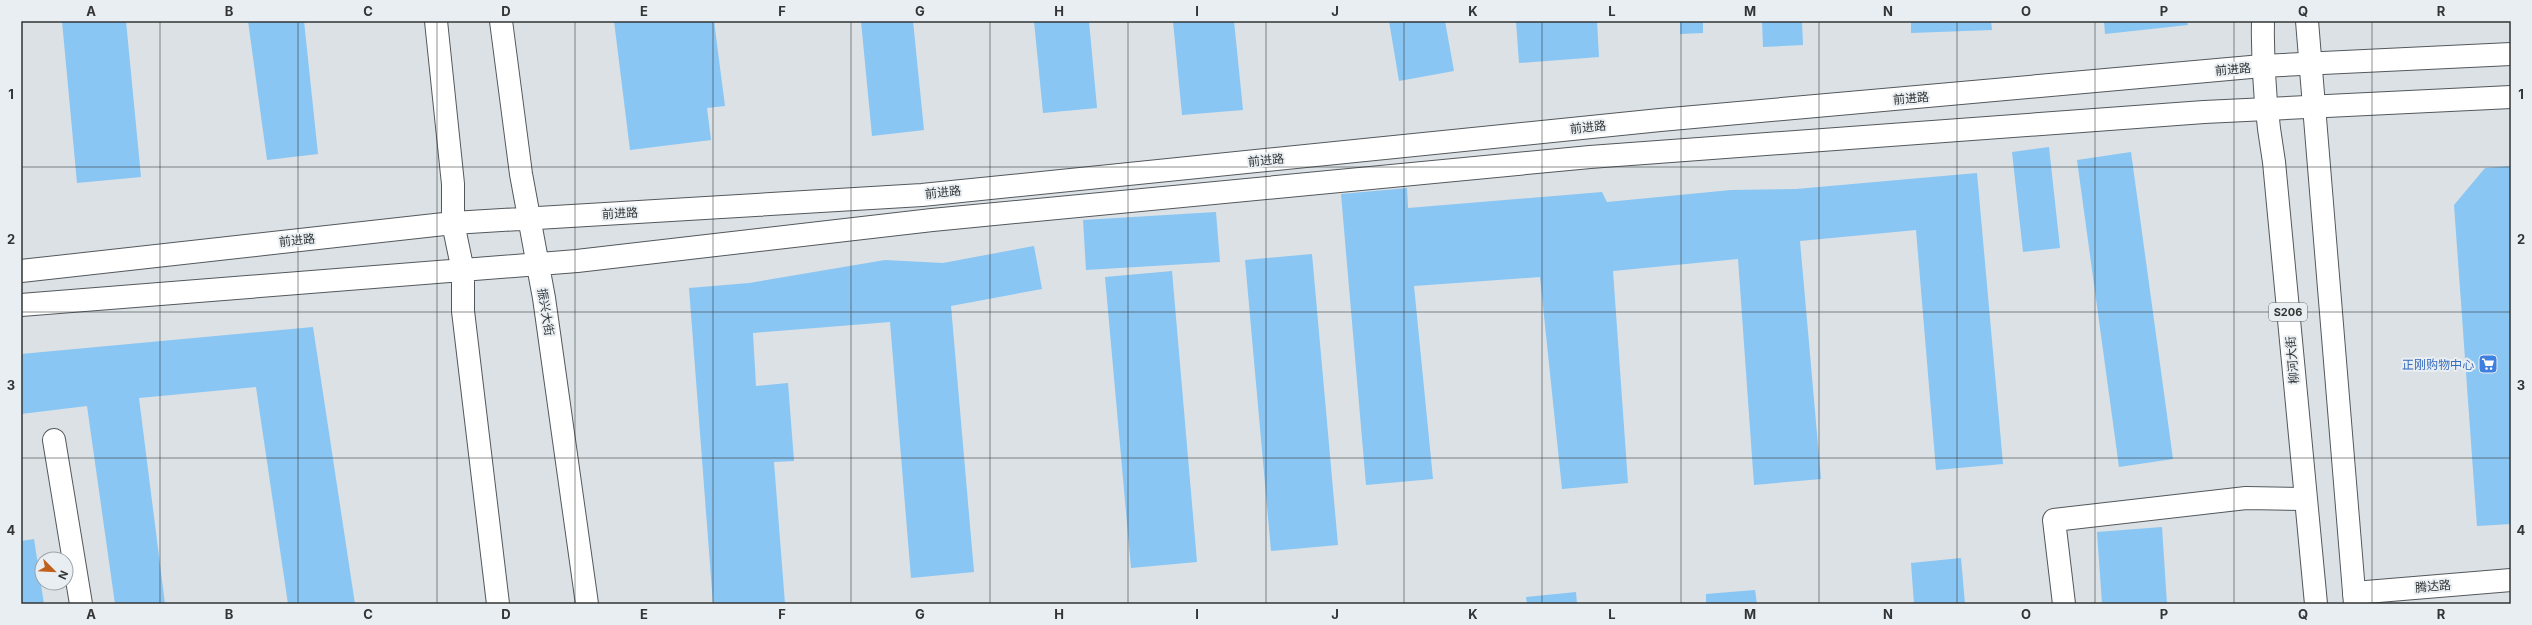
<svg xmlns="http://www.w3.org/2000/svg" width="2532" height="625" viewBox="0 0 2532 625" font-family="Inter,'Noto Sans SC',sans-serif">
	<rect width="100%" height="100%" fill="#dbe1e5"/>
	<!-- building -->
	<path fill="#89c6f3" d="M 62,21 L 126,21 L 141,177 L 77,183 Z
		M 248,21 L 304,21 L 318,154 L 267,160 Z
		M 614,21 L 714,21 L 725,106 L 707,108 L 711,140 L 630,150 Z
		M 861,21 L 913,21 L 924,130 L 872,136 Z
		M 1034,21 L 1089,21 L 1097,108 L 1043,113 Z
		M 1173,21 L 1234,21 L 1243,110 L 1182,115 Z
		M 1389,21 L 1445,21 L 1454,71 L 1399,81 Z
		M 1516,21 L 1597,21 L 1599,57 L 1519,63 Z
		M 1680,21 L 1703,21 L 1703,33 L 1680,34 Z
		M 1762,21 L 1802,21 L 1803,45 L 1763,47 Z
		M 1911,21 L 1991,21 L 1992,30 L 1911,33 Z
		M 2104,21 L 2187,21 L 2188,25 L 2105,34 Z
		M 2049,147 L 2060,248 L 2023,252 L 2012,152 Z
		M 2131,152 L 2173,459 L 2119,467 L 2077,160 Z
		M 2511,166 L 2511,524 L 2477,526 L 2454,205 L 2485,168 Z
		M 1977,173 L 2003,464 L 1936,470 L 1916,230 L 1800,241 L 1821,479 L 1754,485 L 1738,259 L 1613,271 L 1628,483 L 1562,489 L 1540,277 L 1414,286 L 1433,479 L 1366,485 L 1341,194 L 1407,188 L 1408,208 L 1602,192 L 1607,202 L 1731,190 L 1796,189 Z
		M 1216,212 L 1220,262 L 1086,270 L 1083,220 Z
		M 1034,246 L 1042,289 L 951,306 L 974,572 L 911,578 L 890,322 L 753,333 L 756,386 L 788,383 L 794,461 L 774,462 L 785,604 L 713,604 L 689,288 L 749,283 L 885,260 L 943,263 Z
		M 1312,254 L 1338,545 L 1271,551 L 1245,260 Z
		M 1172,271 L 1197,562 L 1131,568 L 1105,277 Z
		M 313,327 L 355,604 L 288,604 L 256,387 L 139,398 L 165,604 L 115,604 L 87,406 L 21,414 L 21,354 Z
		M 2162,527 L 2167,604 L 2102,604 L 2097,532 Z
		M 34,539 L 44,604 L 21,604 L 21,541 Z
		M 1961,558 L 1965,604 L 1914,604 L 1911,563 Z
		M 1755,590 L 1757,604 L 1706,604 L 1706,594 Z
		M 1576,592 L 1577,604 L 1527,604 L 1526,597 Z"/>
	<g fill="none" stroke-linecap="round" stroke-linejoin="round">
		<!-- minor casing -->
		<g stroke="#53585c" stroke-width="24">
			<path id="minor" d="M 436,21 L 453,184 L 453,223 L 463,271 L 463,311 L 498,604
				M 501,21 L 521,174 L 544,298 L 587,604
				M 21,271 L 453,223 L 922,195 L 1660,120 L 2262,66 L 2511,54
				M 21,305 L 577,261 L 932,220 L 1590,157 L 2204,112 L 2511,97
				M 54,440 L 81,604
				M 2354,593 L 2511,580
				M 2064,604 L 2054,520 L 2246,498 L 2305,499"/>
		</g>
		<!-- major casing -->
		<g stroke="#53585c" stroke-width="24">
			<path id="major" d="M 2263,21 C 2262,69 2266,115 2274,162 L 2316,604
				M 2307,21 L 2355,604"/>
		</g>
		<!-- minor -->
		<use href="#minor" stroke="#fff" stroke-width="22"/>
		<!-- major -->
		<use href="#major" stroke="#fff" stroke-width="22"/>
	</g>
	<!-- grid -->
	<path fill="none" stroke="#323435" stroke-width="1" stroke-opacity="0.55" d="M 160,21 L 160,604M 298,21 L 298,604M 437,21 L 437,604M 575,21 L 575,604M 713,21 L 713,604M 851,21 L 851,604M 990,21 L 990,604M 1128,21 L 1128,604M 1266,21 L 1266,604M 1404,21 L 1404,604M 1542,21 L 1542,604M 1681,21 L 1681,604M 1819,21 L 1819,604M 1957,21 L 1957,604M 2095,21 L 2095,604M 2234,21 L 2234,604M 2372,21 L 2372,604M 21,167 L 2511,167M 21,312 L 2511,312M 21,458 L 2511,458"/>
	<!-- icons -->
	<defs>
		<g id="supermarket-square" transform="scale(1)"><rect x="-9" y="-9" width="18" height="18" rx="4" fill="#3f7fe0" stroke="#e8eef2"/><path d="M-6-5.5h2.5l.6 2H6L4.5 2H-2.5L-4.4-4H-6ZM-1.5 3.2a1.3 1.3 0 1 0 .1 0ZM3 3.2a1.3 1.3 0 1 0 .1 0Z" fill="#fff"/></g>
	</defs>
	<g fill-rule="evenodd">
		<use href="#supermarket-square" x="2488" y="364"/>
	</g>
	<g text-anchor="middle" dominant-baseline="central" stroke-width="4" stroke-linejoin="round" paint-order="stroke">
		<!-- shield labels -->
		<rect fill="#e8eef2" stroke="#696c6e" stroke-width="1" x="2269" y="303" width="38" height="18" rx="3"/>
		<g font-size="11" font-weight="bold" fill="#323435">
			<text x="2288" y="312">S206</text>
		</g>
		<!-- street labels -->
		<g font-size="12" fill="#323435" stroke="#e8eef2">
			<text transform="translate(2233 69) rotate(-5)">前进路</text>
			<text transform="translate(1911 98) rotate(-5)">前进路</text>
			<text transform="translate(1588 127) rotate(-6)">前进路</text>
			<text transform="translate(1266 160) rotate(-6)">前进路</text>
			<text transform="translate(943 192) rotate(-6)">前进路</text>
			<text transform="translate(620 213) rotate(-3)">前进路</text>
			<text transform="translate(297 240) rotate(-6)">前进路</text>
			<text transform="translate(546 312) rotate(81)">振兴大街</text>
			<text transform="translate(2292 360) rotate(-95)">柳河大街</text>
			<text transform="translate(2433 586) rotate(-5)">腾达路</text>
		</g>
		<!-- shop labels -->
		<g font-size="12" fill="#366cbe" stroke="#e8eef2" text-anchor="end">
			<text x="2474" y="364">正刚购物中心</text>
		</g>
	</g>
	<!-- border -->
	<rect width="2532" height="625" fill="none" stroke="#e8eef2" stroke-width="44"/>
	<!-- north arrow -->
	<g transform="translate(54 571) rotate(114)"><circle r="19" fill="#e8eef2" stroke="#9fa4a6"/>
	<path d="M0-3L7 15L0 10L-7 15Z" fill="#bf601b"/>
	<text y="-6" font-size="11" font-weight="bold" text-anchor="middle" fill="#323435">N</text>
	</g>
	<rect x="22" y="22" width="2488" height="581" fill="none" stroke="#323435" stroke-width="1.5"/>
	<g font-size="13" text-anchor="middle" font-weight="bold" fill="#323435">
		<text x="91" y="16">A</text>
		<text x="229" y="16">B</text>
		<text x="368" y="16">C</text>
		<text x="506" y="16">D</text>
		<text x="644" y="16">E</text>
		<text x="782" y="16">F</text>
		<text x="920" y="16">G</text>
		<text x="1059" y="16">H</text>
		<text x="1197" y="16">I</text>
		<text x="1335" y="16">J</text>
		<text x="1473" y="16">K</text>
		<text x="1612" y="16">L</text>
		<text x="1750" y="16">M</text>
		<text x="1888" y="16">N</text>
		<text x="2026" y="16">O</text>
		<text x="2164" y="16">P</text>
		<text x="2303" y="16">Q</text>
		<text x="2441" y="16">R</text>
		<text x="11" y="99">1</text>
		<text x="2521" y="99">1</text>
		<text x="11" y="244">2</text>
		<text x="2521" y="244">2</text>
		<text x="11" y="390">3</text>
		<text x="2521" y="390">3</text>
		<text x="11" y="535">4</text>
		<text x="2521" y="535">4</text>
		<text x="91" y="619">A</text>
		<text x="229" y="619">B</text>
		<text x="368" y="619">C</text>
		<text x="506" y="619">D</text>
		<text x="644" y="619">E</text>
		<text x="782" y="619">F</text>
		<text x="920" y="619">G</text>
		<text x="1059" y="619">H</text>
		<text x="1197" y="619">I</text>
		<text x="1335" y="619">J</text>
		<text x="1473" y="619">K</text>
		<text x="1612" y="619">L</text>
		<text x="1750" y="619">M</text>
		<text x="1888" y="619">N</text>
		<text x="2026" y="619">O</text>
		<text x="2164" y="619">P</text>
		<text x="2303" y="619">Q</text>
		<text x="2441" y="619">R</text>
	</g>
</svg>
